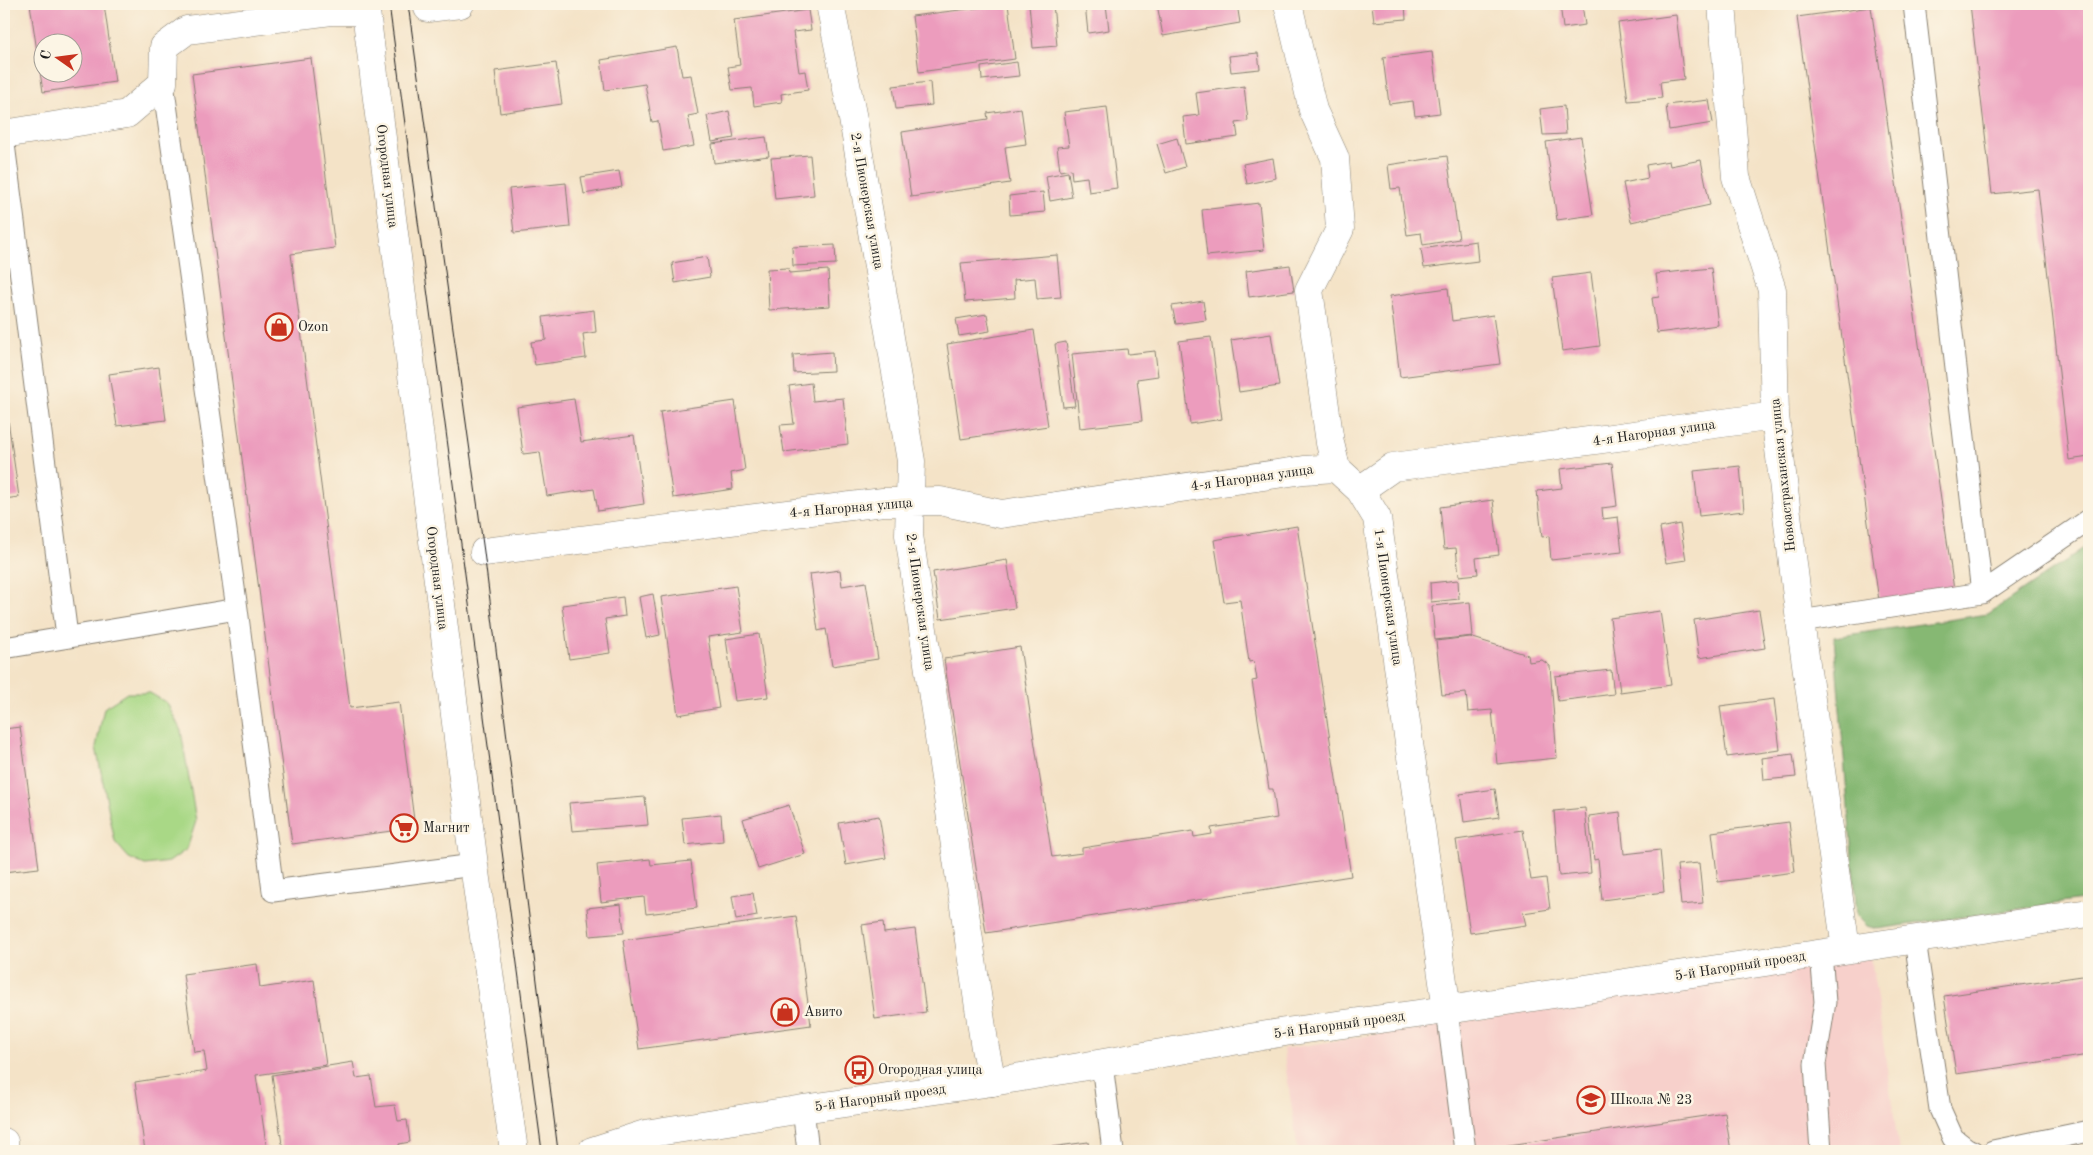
<svg xmlns="http://www.w3.org/2000/svg" width="2093" height="1155" viewBox="0 0 2093 1155" font-family="'Old Standard TT',serif">
	<rect width="100%" height="100%" fill="#fcf5e5"/>
	<filter id="ink" filterUnits="userSpaceOnUse"><feTurbulence type="fractalNoise" baseFrequency=".02" numOctaves="2"/><feDisplacementMap in="SourceGraphic" scale="10" xChannelSelector="R" yChannelSelector="G"/><feConvolveMatrix kernelMatrix="1 2 1 2 8 2 1 2 1" color-interpolation-filters="sRGB"/></filter>
	<filter id="wash" filterUnits="userSpaceOnUse"><feTurbulence type="fractalNoise" baseFrequency=".0096" numOctaves="4" result="noise"/><feDisplacementMap in="SourceGraphic" scale="20" xChannelSelector="R" yChannelSelector="G"/><feGaussianBlur stdDeviation="1.12" result="paint"/><feColorMatrix in="noise" values="0 0 0 0 0 0 0 0 0 0 0 0 0 0 0 0 0 1.4 0 .05"/><feComposite in="paint" operator="in"/></filter>
	<g filter="url(#wash)">
		<rect width="100%" height="100%" fill="#f4e3c7"/>
		<!-- built -->
		<path fill="#f7d0cb" d="M 1871,958 L 1899,1151 L 1298,1151 L 1283,1049 Z"/>
		<!-- green -->
		<path fill="#a9d886" stroke="#627a51" d="M 127,693 L 150,693 L 167,703 L 181,731 L 196,821 L 187,849 L 169,862 L 145,865 L 129,858 L 115,842 L 96,747 L 104,708 Z"/>
		<!-- forest -->
		<path fill="#86b873" stroke="#516a48" d="M 2089,545 L 2089,899 L 1877,929 L 1867,926 L 1857,916 L 1834,637 L 1988,614 Z"/>
		<g id="blocks">
			<!-- building -->
			<path fill="#ec9cbd" fill-rule="evenodd" d="M 30,4 L 104,4 L 115,82 L 43,92 ZM 42,42 L 72,42 L 72,72 L 42,72 Z
				M 1008,4 L 1015,59 L 919,72 L 912,16 Z
				M 1029,4 L 1053,4 L 1057,46 L 1033,48 Z
				M 1085,4 L 1106,4 L 1109,30 L 1088,33 Z
				M 1157,4 L 1237,4 L 1240,23 L 1163,36 Z
				M 1372,4 L 1405,4 L 1406,19 L 1374,22 Z
				M 1560,4 L 1582,4 L 1585,25 L 1563,28 Z
				M 1970,4 L 2088,4 L 2089,457 L 2069,460 L 2038,189 L 1992,194 Z
				M 1871,7 L 1954,590 L 1879,601 L 1797,17 Z
				M 808,10 L 811,30 L 793,32 L 799,72 L 805,71 L 808,90 L 781,94 L 782,102 L 754,106 L 752,88 L 732,90 L 728,67 L 740,65 L 734,20 Z
				M 1676,15 L 1684,79 L 1660,82 L 1662,98 L 1628,101 L 1618,23 Z
				M 677,47 L 682,76 L 691,75 L 698,114 L 688,116 L 694,146 L 663,151 L 658,121 L 652,122 L 645,84 L 605,90 L 601,60 Z
				M 1432,52 L 1440,113 L 1415,116 L 1413,101 L 1389,104 L 1383,58 Z
				M 1258,53 L 1260,69 L 1231,72 L 1229,56 Z
				M 311,58 L 335,248 L 291,254 L 350,708 L 399,702 L 415,828 L 292,844 L 192,74 Z
				M 1017,62 L 1019,76 L 982,80 L 981,67 Z
				M 556,63 L 562,104 L 500,113 L 495,71 Z
				M 930,82 L 932,105 L 896,109 L 893,86 Z
				M 1244,86 L 1248,121 L 1236,123 L 1238,137 L 1186,144 L 1183,117 L 1199,115 L 1196,93 Z
				M 1709,100 L 1713,123 L 1669,130 L 1666,105 Z
				M 1564,106 L 1566,134 L 1543,135 L 1540,109 Z
				M 1107,107 L 1117,188 L 1089,192 L 1087,177 L 1072,179 L 1071,169 L 1060,171 L 1057,147 L 1069,146 L 1064,112 Z
				M 1021,108 L 1026,144 L 1005,147 L 1010,183 L 911,197 L 902,132 L 988,119 L 987,113 Z
				M 729,111 L 734,138 L 712,142 L 707,116 Z
				M 766,137 L 769,156 L 714,163 L 712,144 Z
				M 1581,137 L 1593,215 L 1557,220 L 1546,142 Z
				M 1177,138 L 1185,167 L 1166,173 L 1157,144 Z
				M 810,155 L 814,195 L 775,199 L 771,158 Z
				M 1447,156 L 1459,239 L 1423,245 L 1421,233 L 1407,235 L 1400,188 L 1391,189 L 1388,165 Z
				M 1273,158 L 1276,178 L 1247,184 L 1243,164 Z
				M 1701,160 L 1710,205 L 1631,222 L 1623,183 L 1648,178 L 1646,165 L 1669,161 L 1670,166 Z
				M 619,171 L 622,187 L 584,194 L 581,177 Z
				M 1068,172 L 1072,197 L 1050,201 L 1046,176 Z
				M 566,183 L 570,227 L 514,233 L 509,189 Z
				M 1043,192 L 1045,212 L 1010,215 L 1009,196 Z
				M 1259,203 L 1264,250 L 1207,256 L 1202,210 Z
				M 1476,241 L 1478,261 L 1424,268 L 1421,249 Z
				M 835,245 L 836,264 L 793,266 L 792,247 Z
				M 1057,255 L 1061,297 L 1037,299 L 1035,278 L 1014,280 L 1015,298 L 965,302 L 961,263 Z
				M 707,257 L 710,277 L 675,283 L 672,263 Z
				M 1290,265 L 1294,291 L 1249,297 L 1246,271 Z
				M 788,268 L 789,273 L 828,270 L 830,306 L 769,310 L 767,269 Z
				M 1711,268 L 1718,325 L 1657,333 L 1652,298 L 1659,297 L 1656,274 Z
				M 1591,273 L 1600,346 L 1562,351 L 1552,278 Z
				M 1448,288 L 1452,321 L 1493,315 L 1500,364 L 1400,377 L 1390,296 Z
				M 1203,301 L 1206,320 L 1176,324 L 1172,306 Z
				M 594,310 L 596,332 L 583,334 L 586,358 L 535,365 L 531,342 L 546,340 L 543,317 Z
				M 987,314 L 990,331 L 959,336 L 956,319 Z
				M 1034,330 L 1048,426 L 961,439 L 947,344 Z
				M 1271,334 L 1279,386 L 1239,392 L 1231,340 Z
				M 1211,337 L 1222,419 L 1190,424 L 1179,341 Z
				M 1066,342 L 1075,406 L 1063,407 L 1055,344 Z
				M 1127,349 L 1128,354 L 1155,351 L 1158,376 L 1137,379 L 1142,421 L 1080,428 L 1072,354 Z
				M 832,352 L 833,371 L 794,373 L 793,355 Z
				M 159,367 L 166,420 L 117,426 L 109,374 Z
				M 811,383 L 813,401 L 843,398 L 848,444 L 784,452 L 780,425 L 794,424 L 789,386 Z
				M 4,392 L 19,497 L 4,499 Z
				M 574,399 L 581,442 L 634,435 L 644,504 L 598,511 L 594,489 L 547,496 L 540,452 L 523,454 L 517,407 Z
				M 735,401 L 745,470 L 731,473 L 733,489 L 673,498 L 660,412 Z
				M 1612,463 L 1617,506 L 1602,508 L 1603,519 L 1618,517 L 1622,552 L 1551,560 L 1549,536 L 1542,537 L 1537,491 L 1562,488 L 1560,469 Z
				M 1740,466 L 1744,511 L 1699,516 L 1694,471 Z
				M 1493,500 L 1499,555 L 1476,558 L 1478,574 L 1459,576 L 1456,548 L 1444,549 L 1440,507 Z
				M 1680,524 L 1686,560 L 1666,563 L 1660,528 Z
				M 1297,526 L 1351,876 L 986,933 L 944,659 L 1020,647 L 1052,857 L 1082,853 L 1082,848 L 1193,831 L 1194,837 L 1212,834 L 1211,828 L 1277,818 L 1273,789 L 1269,789 L 1252,681 L 1257,680 L 1254,661 L 1249,662 L 1240,600 L 1224,602 L 1214,540 Z
				M 1007,560 L 1015,608 L 940,619 L 933,572 Z
				M 840,570 L 842,586 L 866,582 L 878,659 L 832,666 L 826,629 L 818,631 L 810,574 Z
				M 1458,580 L 1459,599 L 1431,602 L 1430,583 Z
				M 736,586 L 743,632 L 708,637 L 719,708 L 678,715 L 661,597 Z
				M 653,594 L 660,635 L 646,638 L 639,597 Z
				M 623,597 L 625,616 L 605,619 L 610,653 L 569,659 L 562,605 Z
				M 1470,602 L 1473,636 L 1435,640 L 1432,606 Z
				M 1759,610 L 1765,648 L 1699,658 L 1694,620 Z
				M 1660,611 L 1671,685 L 1620,692 L 1610,618 Z
				M 759,634 L 768,697 L 735,701 L 726,639 Z
				M 1470,637 L 1528,655 L 1529,662 L 1542,660 L 1550,666 L 1557,758 L 1497,764 L 1492,710 L 1468,712 L 1466,693 L 1442,695 L 1436,641 Z
				M 1611,670 L 1614,694 L 1558,701 L 1555,676 Z
				M 1774,699 L 1780,750 L 1727,757 L 1720,706 Z
				M 20,727 L 39,868 L 4,872 L 4,729 Z
				M 1793,754 L 1796,777 L 1764,780 L 1762,758 Z
				M 1495,789 L 1499,817 L 1464,822 L 1460,794 Z
				M 645,797 L 648,825 L 572,831 L 569,803 Z
				M 789,805 L 805,854 L 758,869 L 743,819 Z
				M 1585,808 L 1591,873 L 1559,876 L 1554,811 Z
				M 1620,812 L 1624,854 L 1660,850 L 1664,892 L 1602,900 L 1598,859 L 1594,860 L 1589,816 Z
				M 721,814 L 723,841 L 685,845 L 682,818 Z
				M 879,816 L 886,858 L 846,865 L 839,823 Z
				M 1789,822 L 1795,872 L 1718,882 L 1712,832 Z
				M 1523,830 L 1531,880 L 1546,878 L 1550,909 L 1523,913 L 1526,925 L 1470,933 L 1456,840 Z
				M 650,859 L 651,865 L 691,861 L 697,908 L 646,914 L 644,897 L 601,902 L 597,865 Z
				M 1699,863 L 1703,903 L 1681,905 L 1677,865 Z
				M 753,893 L 757,916 L 736,920 L 732,896 Z
				M 621,904 L 624,933 L 590,936 L 587,908 Z
				M 796,916 L 811,1025 L 639,1049 L 623,940 Z
				M 883,922 L 884,933 L 915,929 L 926,1012 L 875,1019 L 862,925 Z
				M 257,964 L 260,988 L 314,980 L 326,1065 L 256,1075 L 267,1151 L 145,1151 L 135,1082 L 207,1071 L 204,1051 L 194,1052 L 183,974 Z
				M 2089,975 L 2089,1055 L 1956,1074 L 1944,996 Z
				M 353,1062 L 356,1078 L 371,1076 L 376,1107 L 395,1105 L 398,1121 L 407,1120 L 410,1142 L 399,1144 L 400,1151 L 283,1151 L 272,1075 Z
				M 1725,1113 L 1731,1151 L 1489,1151 L 1489,1148 Z
				M 1088,1142 L 1089,1151 L 1028,1151 L 1028,1150 Z"/>
		</g>
	</g>
	<g filter="url(#ink)">
		<use href="#blocks" fill-opacity="0" stroke="#888072" stroke-width="1"/>
		<g fill="none" stroke-linecap="round" stroke-linejoin="round">
			<!-- service casing -->
			<g stroke="#888072" stroke-width="23">
				<path id="service" d="M 163,83 L 237,609 L 273,891 L 474,865
					M 4,144 L 67,636
					M 1982,593 L 2089,520
					M 1800,621 L 1982,593 L 1914,4
					M 4,648 L 237,609
					M 1915,940 L 1940,1109 L 1953,1138 L 1967,1149 L 1973,1151
					M 1447,1010 L 1465,1151
					M 1102,1064 L 1113,1151
					M 803,1109 L 808,1151
					M 1821,1151 L 1815,1064 L 1825,1002 L 1821,953
					M 1993,1151 L 2089,1131"/>
			</g>
			<!-- minor casing -->
			<g stroke="#888072" stroke-width="29">
				<path id="minor" d="M 428,4 L 428,8 L 460,4
					M 830,4 L 853,119 L 911,461 L 909,535 L 985,1048 L 992,1082
					M 1288,4 L 1313,110 L 1335,158 L 1340,229 L 1309,290 L 1330,443 L 1336,468 L 1360,490 L 1377,518 L 1447,1010
					M 1722,4 L 1736,177 L 1772,290 L 1775,416 L 1800,621 L 1846,949
					M 4,134 L 127,114 L 163,83 L 164,47 L 187,30 L 331,11 L 366,11
					M 1360,490 L 1393,467 L 1775,416
					M 484,552 L 883,502 L 940,501 L 1001,514 L 1304,470 L 1336,468"/>
			</g>
			<!-- tertiary casing -->
			<g stroke="#888072" stroke-width="29">
				<path id="tertiary" d="M 365,4 L 474,865 L 514,1151
					M 4,1142 L 5,1151
					M 592,1151 L 645,1134 L 803,1109 L 992,1082 L 1285,1032 L 1447,1010 L 2089,913"/>
			</g>
			<!-- service -->
			<use href="#service" stroke="#fff" stroke-width="21"/>
			<!-- minor -->
			<use href="#minor" stroke="#fff" stroke-width="28"/>
			<!-- tertiary -->
			<use href="#tertiary" stroke="#fff" stroke-width="28"/>
			<!-- tram -->
			<path stroke="#1c1c1c" stroke-width="1" d="M 389,4 L 542,1151
				M 408,4 L 484,552 L 558,1151"/>
		</g>
	</g>
	<!-- icons -->
	<defs>
		<g id="shop-ring" transform="scale(1.4375)"><circle r="9.5" fill="#fcf5e5" stroke="#c8321e" stroke-width="1.5"/><path d="M-5-2.5h2.3a2.7 3.5 0 0 1 5.4 0H5L5.5 6h-11ZM-1.5-2.5h3a1.5 2.3 0 0 0-3 0Z" fill="#c8321e"/></g>
		<g id="supermarket-ring" transform="scale(1.4375)"><circle r="9.5" fill="#fcf5e5" stroke="#c8321e" stroke-width="1.5"/><path d="M-6-5.5h2.5l.6 2H6L4.5 2H-2.5L-4.4-4H-6ZM-1.5 3.2a1.3 1.3 0 1 0 .1 0ZM3 3.2a1.3 1.3 0 1 0 .1 0Z" fill="#c8321e"/></g>
		<g id="bus-ring" transform="scale(1.4375)"><circle r="9.5" fill="#fcf5e5" stroke="#c8321e" stroke-width="1.5"/><path d="M-5-6H5V4H4V6H2V4H-2V6H-4V4H-5ZM-3.5-4V0h7V-4ZM-3.5 1.2v1.5H-2V1.2ZM2 1.2v1.5H3.5V1.2Z" fill="#c8321e"/></g>
		<g id="school-ring" transform="scale(1.4375)"><circle r="9.5" fill="#fcf5e5" stroke="#c8321e" stroke-width="1.5"/><path d="M0-5L7-2L0 1L-7-2ZM-4 1L0 2.5L4 1V4Q0 6-4 4Z" fill="#c8321e"/></g>
	</defs>
	<g fill-rule="evenodd">
		<use href="#shop-ring" x="279" y="327"/>
		<use href="#supermarket-ring" x="404" y="828"/>
		<use href="#shop-ring" x="785" y="1012"/>
		<use href="#bus-ring" x="859" y="1070"/>
		<use href="#school-ring" x="1591" y="1100"/>
	</g>
	<g text-anchor="middle" dominant-baseline="central" stroke-width="5" stroke-linejoin="round" paint-order="stroke">
		<!-- street labels -->
		<g font-size="14" fill="#1c1c1c" stroke="#fcf5e5">
			<text transform="translate(387 176) rotate(83)">Огородная улица</text>
			<text transform="translate(867 201) rotate(80)">2-я Пионерская улица</text>
			<text transform="translate(1654 433) rotate(-8)">4-я Нагорная улица</text>
			<text transform="translate(1783 475) rotate(-96)">Новоастраханская улица</text>
			<text transform="translate(1252 478) rotate(-8)">4-я Нагорная улица</text>
			<text transform="translate(851 508) rotate(-5)">4-я Нагорная улица</text>
			<text transform="translate(437 578) rotate(83)">Огородная улица</text>
			<text transform="translate(1388 597) rotate(82)">1-я Пионерская улица</text>
			<text transform="translate(920 602) rotate(82)">2-я Пионерская улица</text>
			<text transform="translate(1740 966) rotate(-9)">5-й Нагорный проезд</text>
			<text transform="translate(1339 1025) rotate(-8)">5-й Нагорный проезд</text>
			<text transform="translate(880 1098) rotate(-8)">5-й Нагорный проезд</text>
		</g>
		<!-- poi labels -->
		<g font-size="14" fill="#1c1c1c" stroke="#fcf5e5" text-anchor="start">
			<text x="298" y="327">Ozon</text>
			<text x="423" y="828">Магнит</text>
			<text x="804" y="1012">Авито</text>
			<text x="878" y="1070">Огородная улица</text>
			<text x="1610" y="1100">Школа № 23</text>
		</g>
	</g>
	<!-- margin -->
	<rect width="2093" height="1155" fill="none" stroke="#fcf5e5" stroke-width="20"/>
	<!-- north arrow -->
	<g transform="translate(58 58) rotate(284)"><circle r="24" fill="#fcf5e5" stroke="#a29e95"/>
	<path d="M0-4L9 19L0 12L-9 19Z" fill="#c8321e"/>
	<text y="-8" font-size="14" font-weight="bold" text-anchor="middle" fill="#1c1c1c">С</text>
	</g>
</svg>
